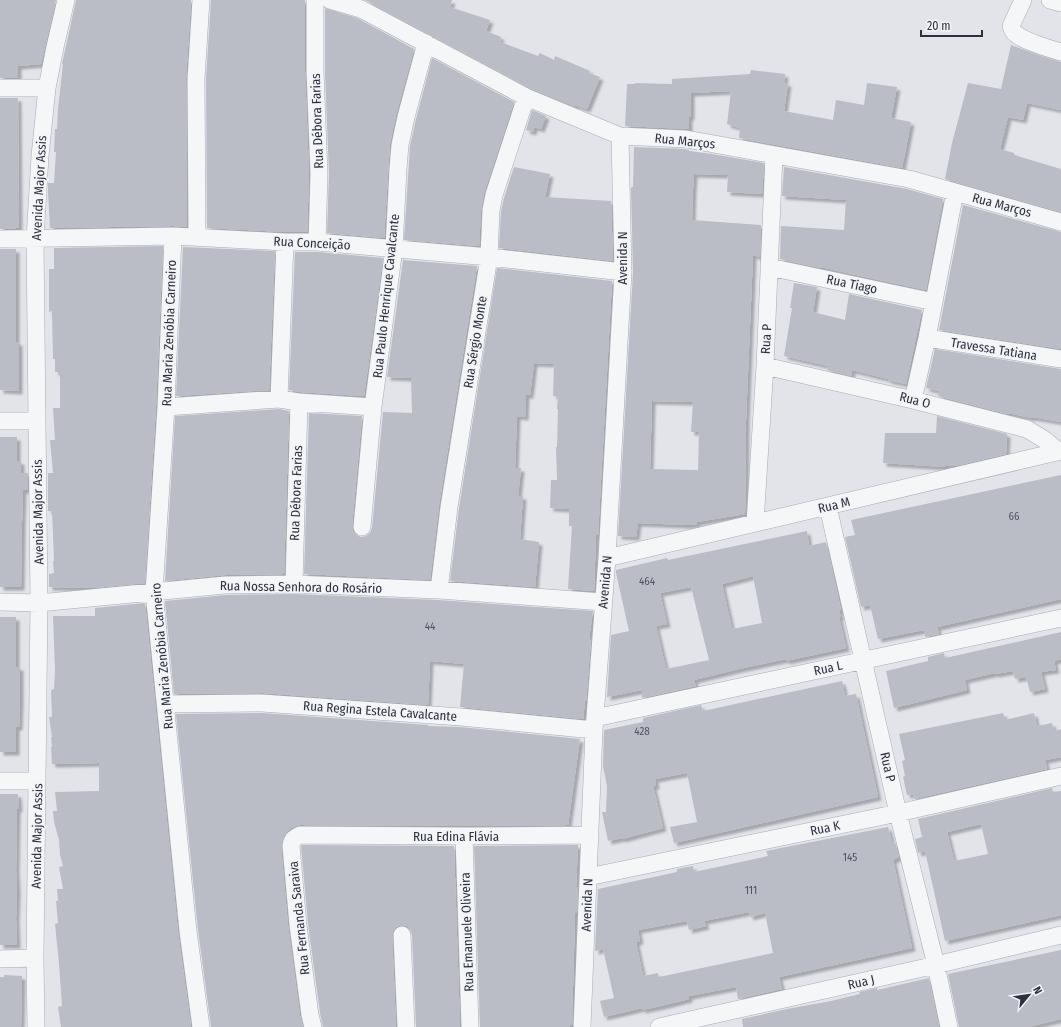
<svg xmlns="http://www.w3.org/2000/svg" width="1061" height="1027" viewBox="0 0 1061 1027" font-family="'Fira Sans Condensed',sans-serif">
	<defs>
		<filter id="shadow"><feDropShadow dx="3.5" dy="3.5" stdDeviation="1" flood-color="#0004"/></filter>
	</defs>
	<rect width="100%" height="100%" fill="#e2e4ea"/>
	<!-- building -->
	<path fill="#babdc6" fill-rule="evenodd" filter="url(#shadow)" d="M 0,0 L 56,0 L 41,64 L 18,66 L 18,78 L 0,78 Z
		M 76,0 L 191,0 L 186,79 L 187,227 L 173,226 L 50,228 L 48,192 L 48,183 L 54,183 L 56,152 L 54,152 L 55,129 L 57,129 L 58,109 L 63,64 L 62,64 Z
		M 211,0 L 305,0 L 305,71 L 309,174 L 307,232 L 285,232 L 207,228 L 206,79 Z
		M 365,0 L 452,0 L 450,7 L 490,20 L 486,31 L 501,37 L 500,42 L 538,56 L 540,53 L 554,60 L 555,56 L 590,71 L 589,73 L 600,77 L 587,109 L 575,105 L 575,106 L 530,88 Z
		M 325,8 L 357,18 L 414,49 L 396,115 L 390,143 L 384,238 L 327,233 L 329,174 L 325,71 Z
		M 1011,45 L 1041,56 L 1061,62 L 1061,110 L 1027,103 L 1023,120 L 1008,117 L 1000,149 L 1014,153 L 1014,155 L 1061,169 L 1061,212 L 945,179 L 952,143 L 968,83 L 1001,89 Z
		M 432,58 L 514,102 L 484,193 L 481,210 L 479,246 L 404,240 L 410,146 L 416,119 Z
		M 751,70 L 785,74 L 784,83 L 788,83 L 784,111 L 833,120 L 836,100 L 864,105 L 867,83 L 897,87 L 891,118 L 911,122 L 902,168 L 739,138 L 740,128 L 727,124 L 731,91 L 691,93 L 691,117 L 689,117 L 689,129 L 625,126 L 627,84 L 635,84 L 635,83 L 672,84 L 672,79 L 750,74 Z
		M 0,98 L 18,98 L 19,228 L 16,228 L 16,229 L 0,229 Z
		M 532,110 L 546,116 L 541,129 L 534,127 L 533,132 L 526,130 Z
		M 634,147 L 685,149 L 689,150 L 689,151 L 712,154 L 764,163 L 762,194 L 727,192 L 728,175 L 694,174 L 693,189 L 692,220 L 761,225 L 760,257 L 753,255 L 746,420 L 745,514 L 697,522 L 697,524 L 687,525 L 638,523 L 636,537 L 618,536 L 633,272 L 631,188 L 632,187 L 633,187 ZM 652,401 L 693,402 L 691,432 L 699,432 L 698,470 L 650,469 Z
		M 514,167 L 550,174 L 545,197 L 611,201 L 613,261 L 499,248 L 501,211 L 504,198 Z
		M 784,167 L 907,189 L 943,199 L 926,290 L 852,274 L 821,267 L 821,268 L 780,259 L 781,226 L 844,230 L 846,200 L 782,196 Z
		M 963,205 L 1061,232 L 1061,349 L 939,330 Z
		M 163,246 L 156,406 L 145,583 L 95,588 L 49,587 L 49,574 L 54,573 L 53,561 L 54,561 L 52,511 L 48,511 L 48,473 L 53,473 L 50,440 L 55,440 L 53,408 L 60,408 L 60,372 L 55,372 L 55,359 L 53,359 L 52,311 L 49,312 L 49,269 L 54,269 L 54,248 Z
		M 183,247 L 275,251 L 269,390 L 176,396 Z
		M 0,249 L 16,249 L 16,342 L 19,342 L 19,391 L 0,390 Z
		M 295,252 L 317,252 L 383,258 L 364,396 L 300,392 L 289,390 Z
		M 403,260 L 477,266 L 439,505 L 430,580 L 304,574 L 309,413 L 362,416 L 352,526 L 353,531 L 356,535 L 361,537 L 366,536 L 370,533 L 372,528 L 383,412 L 412,413 L 411,378 L 387,377 Z
		M 497,268 L 612,281 L 598,535 L 596,535 L 594,591 L 568,589 L 572,526 L 569,526 L 569,509 L 550,508 L 551,480 L 557,480 L 556,447 L 557,447 L 558,409 L 557,409 L 558,397 L 553,396 L 554,364 L 534,363 L 530,395 L 526,395 L 525,417 L 517,416 L 515,468 L 521,468 L 518,496 L 523,496 L 520,539 L 539,542 L 535,587 L 450,581 L 459,508 Z
		M 794,283 L 817,287 L 813,312 L 845,320 L 849,294 L 922,310 L 906,384 L 888,380 L 888,379 L 852,370 L 851,376 L 827,370 L 828,366 L 784,356 L 792,308 L 790,308 Z
		M 935,349 L 1061,369 L 1061,422 L 1032,417 L 1032,418 L 1008,413 L 1008,414 L 938,396 L 939,391 L 926,388 Z
		M 279,409 L 289,411 L 284,574 L 225,575 L 165,581 L 175,416 Z
		M 937,416 L 1007,434 L 1006,454 L 955,466 L 945,465 L 945,467 L 883,463 L 885,433 L 936,433 Z
		M 0,437 L 17,437 L 17,461 L 21,461 L 21,473 L 28,473 L 28,490 L 23,490 L 22,523 L 21,587 L 0,587 Z
		M 1061,475 L 1061,599 L 937,627 L 939,634 L 925,637 L 924,630 L 878,639 L 870,605 L 861,607 L 845,537 L 855,535 L 851,520 Z
		M 807,531 L 809,546 L 826,542 L 841,610 L 839,611 L 841,617 L 839,617 L 846,648 L 786,661 L 786,659 L 739,669 L 694,680 L 696,686 L 642,698 L 642,690 L 607,697 L 611,635 L 629,631 L 616,573 L 616,570 L 667,558 L 668,560 ZM 753,576 L 762,623 L 732,629 L 722,584 ZM 691,587 L 709,660 L 666,669 L 656,626 L 667,624 L 660,593 Z
		M 294,594 L 438,600 L 593,611 L 589,639 L 591,639 L 586,701 L 585,701 L 583,719 L 460,707 L 464,664 L 430,661 L 428,705 L 263,693 L 174,694 L 165,601 L 226,595 Z
		M 145,603 L 178,932 L 191,1027 L 61,1027 L 58,1007 L 62,1006 L 59,964 L 55,924 L 58,923 L 56,901 L 58,901 L 57,889 L 63,889 L 59,867 L 63,866 L 60,855 L 59,840 L 54,822 L 53,811 L 57,811 L 55,792 L 99,791 L 99,763 L 52,764 L 51,747 L 52,747 L 51,737 L 52,737 L 49,717 L 52,717 L 51,690 L 54,689 L 55,670 L 53,616 L 95,616 L 95,608 Z
		M 0,617 L 16,617 L 16,667 L 20,667 L 20,700 L 19,727 L 16,727 L 16,752 L 0,752 Z
		M 1061,632 L 1061,659 L 1054,661 L 1056,670 L 1041,672 L 1045,689 L 1030,692 L 1026,677 L 1015,679 L 1013,671 L 995,674 L 995,673 L 965,680 L 967,690 L 894,708 L 886,671 L 928,661 L 928,657 L 944,653 L 945,658 Z
		M 842,681 L 845,696 L 856,694 L 878,797 L 674,843 L 670,827 L 697,822 L 687,773 L 655,779 L 656,786 L 653,786 L 663,828 L 622,839 L 622,838 L 608,841 L 602,812 L 606,812 L 607,786 L 603,766 L 604,730 L 643,722 L 643,718 L 701,705 L 703,711 Z
		M 262,713 L 428,725 L 428,726 L 460,727 L 580,739 L 568,825 L 464,826 L 300,825 L 291,828 L 287,832 L 284,836 L 281,847 L 288,926 L 300,1016 L 303,1027 L 211,1027 L 198,930 L 176,714 Z
		M 1003,713 L 1005,720 L 1034,713 L 1037,726 L 1052,723 L 1054,731 L 1061,729 L 1061,757 L 1045,760 L 1047,769 L 914,799 L 913,794 L 907,795 L 903,777 L 905,776 L 902,761 L 905,760 L 899,734 Z
		M 1052,788 L 1053,792 L 1061,791 L 1061,915 L 945,941 L 925,851 L 918,853 L 915,839 L 922,837 L 918,819 ZM 981,824 L 988,854 L 954,861 L 947,832 Z
		M 0,794 L 18,794 L 19,809 L 17,809 L 16,870 L 17,891 L 16,919 L 17,945 L 0,945 Z
		M 888,827 L 892,843 L 895,842 L 899,857 L 893,860 L 912,948 L 779,977 L 782,989 L 738,999 L 736,987 L 689,996 L 689,999 L 661,1006 L 642,1010 L 642,1008 L 604,1017 L 600,1001 L 614,998 L 603,949 L 595,951 L 598,889 L 677,872 L 677,869 L 693,866 L 694,872 L 736,863 L 768,856 L 766,851 ZM 749,912 L 750,917 L 765,913 L 773,953 L 659,977 L 658,973 L 643,976 L 636,942 L 640,941 L 638,930 L 687,921 L 689,930 L 706,926 L 704,921 Z
		M 302,845 L 454,846 L 460,1027 L 416,1027 L 412,935 L 410,929 L 407,926 L 402,925 L 396,927 L 393,931 L 392,935 L 396,1027 L 323,1027 L 320,1013 L 308,924 L 301,846 Z
		M 578,845 L 576,887 L 578,887 L 577,913 L 575,913 L 572,1025 L 570,1025 L 570,1027 L 480,1027 L 474,846 Z
		M 1061,950 L 1061,1019 L 1028,1027 L 959,1027 L 948,974 Z
		M 4,975 L 22,976 L 21,1027 L 0,1027 L 0,977 L 4,977 Z
		M 929,978 L 939,1027 L 743,1027 L 742,1019 L 787,1009 L 831,1001 L 860,994 L 859,992 L 877,988 L 877,990 Z"/>
	<g fill="none" stroke-linecap="round" stroke-linejoin="round">
		<!-- minor casing -->
		<g stroke="#a8abb4" stroke-width="18">
			<path id="minor" d="M 315,0 L 315,71 L 319,174 L 317,242
				M 330,0 L 361,9 L 526,97 L 620,136 L 686,139 L 909,179 L 1061,222
				M 1023,0 L 1011,26 C 1012,29 1013,32 1016,34 C 1024,41 1050,49 1061,52
				M 1050,0 L 1061,3
				M 0,88 L 47,88
				M 173,236 L 166,407 L 154,592 L 188,931 L 201,1027
				M 197,237 L 196,79 L 201,0
				M 0,239 L 173,236 L 285,242 L 317,242 L 489,257 L 623,272
				M 769,267 L 934,302
				M 927,338 L 1061,359
				M 765,366 L 913,400 L 1027,429 L 1045,440 L 1058,451
				M 279,399 L 285,242
				M 913,400 L 927,338 L 955,192
				M 166,407 L 279,399 L 299,402 L 373,407
				M 0,421 L 37,421
				M 828,507 L 898,813 L 936,965 L 949,1027
				M 755,523 L 765,366 L 774,155
				M 362,527 L 373,407 L 394,248 L 398,169 L 400,145 L 406,117 L 426,43
				M 607,558 L 1061,451
				M 294,584 L 299,402
				M 439,590 L 449,507 L 489,257 L 491,210 L 494,195 L 526,97
				M 0,602 L 39,603 L 225,585 L 294,584 L 439,590 L 603,602
				M 166,704 L 262,703 L 461,717 L 594,730
				M 595,718 L 1061,618
				M 0,781 L 37,781
				M 464,836 L 470,1027
				M 588,877 L 898,813 L 1061,776
				M 402,935 L 406,1027
				M 0,959 L 35,958
				M 36,1027 L 35,958 L 39,603 L 35,239 L 40,156 L 47,88 L 55,47 L 66,0
				M 313,1027 L 310,1015 L 298,925 L 291,846 C 292,839 294,838 300,835 L 464,836 L 590,835
				M 582,1027 L 594,730 L 607,558 L 623,272 L 620,136
				M 659,1027 L 936,965 L 1061,935"/>
		</g>
		<!-- minor -->
		<use href="#minor" stroke="#f5f6f8" stroke-width="17"/>
	</g>
	<g text-anchor="middle" dominant-baseline="central" stroke-width="3.5" stroke-linejoin="round" paint-order="stroke">
		<!-- number labels -->
		<g font-size="11" fill="#505462">
			<text x="1014" y="516">66</text>
			<text x="647" y="581">464</text>
			<text x="430" y="626">44</text>
			<text x="642" y="731">428</text>
			<text x="850" y="857">145</text>
			<text x="751" y="890">111</text>
		</g>
		<!-- street labels -->
		<g font-size="13" fill="#2c3140" stroke="#f2f4f7">
			<text transform="translate(317 121) rotate(-92)">Rua Débora Farias</text>
			<text transform="translate(685 141) rotate(6)">Rua Marços</text>
			<text transform="translate(39 188) rotate(-87)">Avenida Major Assis</text>
			<text transform="translate(1002 205) rotate(15)">Rua Marços</text>
			<text transform="translate(312 243) rotate(3)">Rua Conceição</text>
			<text transform="translate(622 258) rotate(-90)">Avenida N</text>
			<text transform="translate(852 284) rotate(12)">Rua Tiago</text>
			<text transform="translate(386 296) rotate(-84)">Rua Paulo Henrique Cavalcante</text>
			<text transform="translate(169 333) rotate(-88)">Rua Maria Zenóbia Carneiro</text>
			<text transform="translate(766 339) rotate(-87)">Rua P</text>
			<text transform="translate(475 342) rotate(-81)">Rua Sérgio Monte</text>
			<text transform="translate(994 349) rotate(9)">Travessa Tatiana</text>
			<text transform="translate(915 400) rotate(14)">Rua O</text>
			<text transform="translate(296 493) rotate(-88)">Rua Débora Farias</text>
			<text transform="translate(834 505) rotate(-13)">Rua M</text>
			<text transform="translate(38 512) rotate(-91)">Avenida Major Assis</text>
			<text transform="translate(605 582) rotate(-85)">Avenida N</text>
			<text transform="translate(301 587) rotate(1)">Rua Nossa Senhora do Rosário</text>
			<text transform="translate(162 656) rotate(-95)">Rua Maria Zenóbia Carneiro</text>
			<text transform="translate(828 668) rotate(-12)">Rua L</text>
			<text transform="translate(380 711) rotate(4)">Rua Regina Estela Cavalcante</text>
			<text transform="translate(888 767) rotate(77)">Rua P</text>
			<text transform="translate(825 828) rotate(-12)">Rua K</text>
			<text transform="translate(37 836) rotate(-89)">Avenida Major Assis</text>
			<text x="456" y="836">Rua Edina Flávia</text>
			<text transform="translate(587 905) rotate(-88)">Avenida N</text>
			<text transform="translate(299 918) rotate(-96)">Rua Fernanda Saraiva</text>
			<text transform="translate(467 932) rotate(-92)">Rua Emanuele Oliveira</text>
			<text transform="translate(861 982) rotate(-13)">Rua J</text>
		</g>
	</g>
	<!-- north arrow -->
	<g transform="translate(1029 995) rotate(61)" stroke="#f2f4f7" stroke-width="3" paint-order="stroke">
	<path d="M0-3L7 15L0 10L-7 15Z" fill="#2c3140"/>
	<text y="-6" font-size="11" font-weight="bold" text-anchor="middle" fill="#2c3140">N</text>
	</g>
	<!-- scale -->
	<path d="M921 30v6h61v-6" fill="none" stroke="#2c3140" stroke-width="2"/>
	<text x="927" y="30" font-size="12" fill="#2c3140" stroke="#f2f4f7" stroke-width="3" paint-order="stroke">20 m</text>
</svg>
